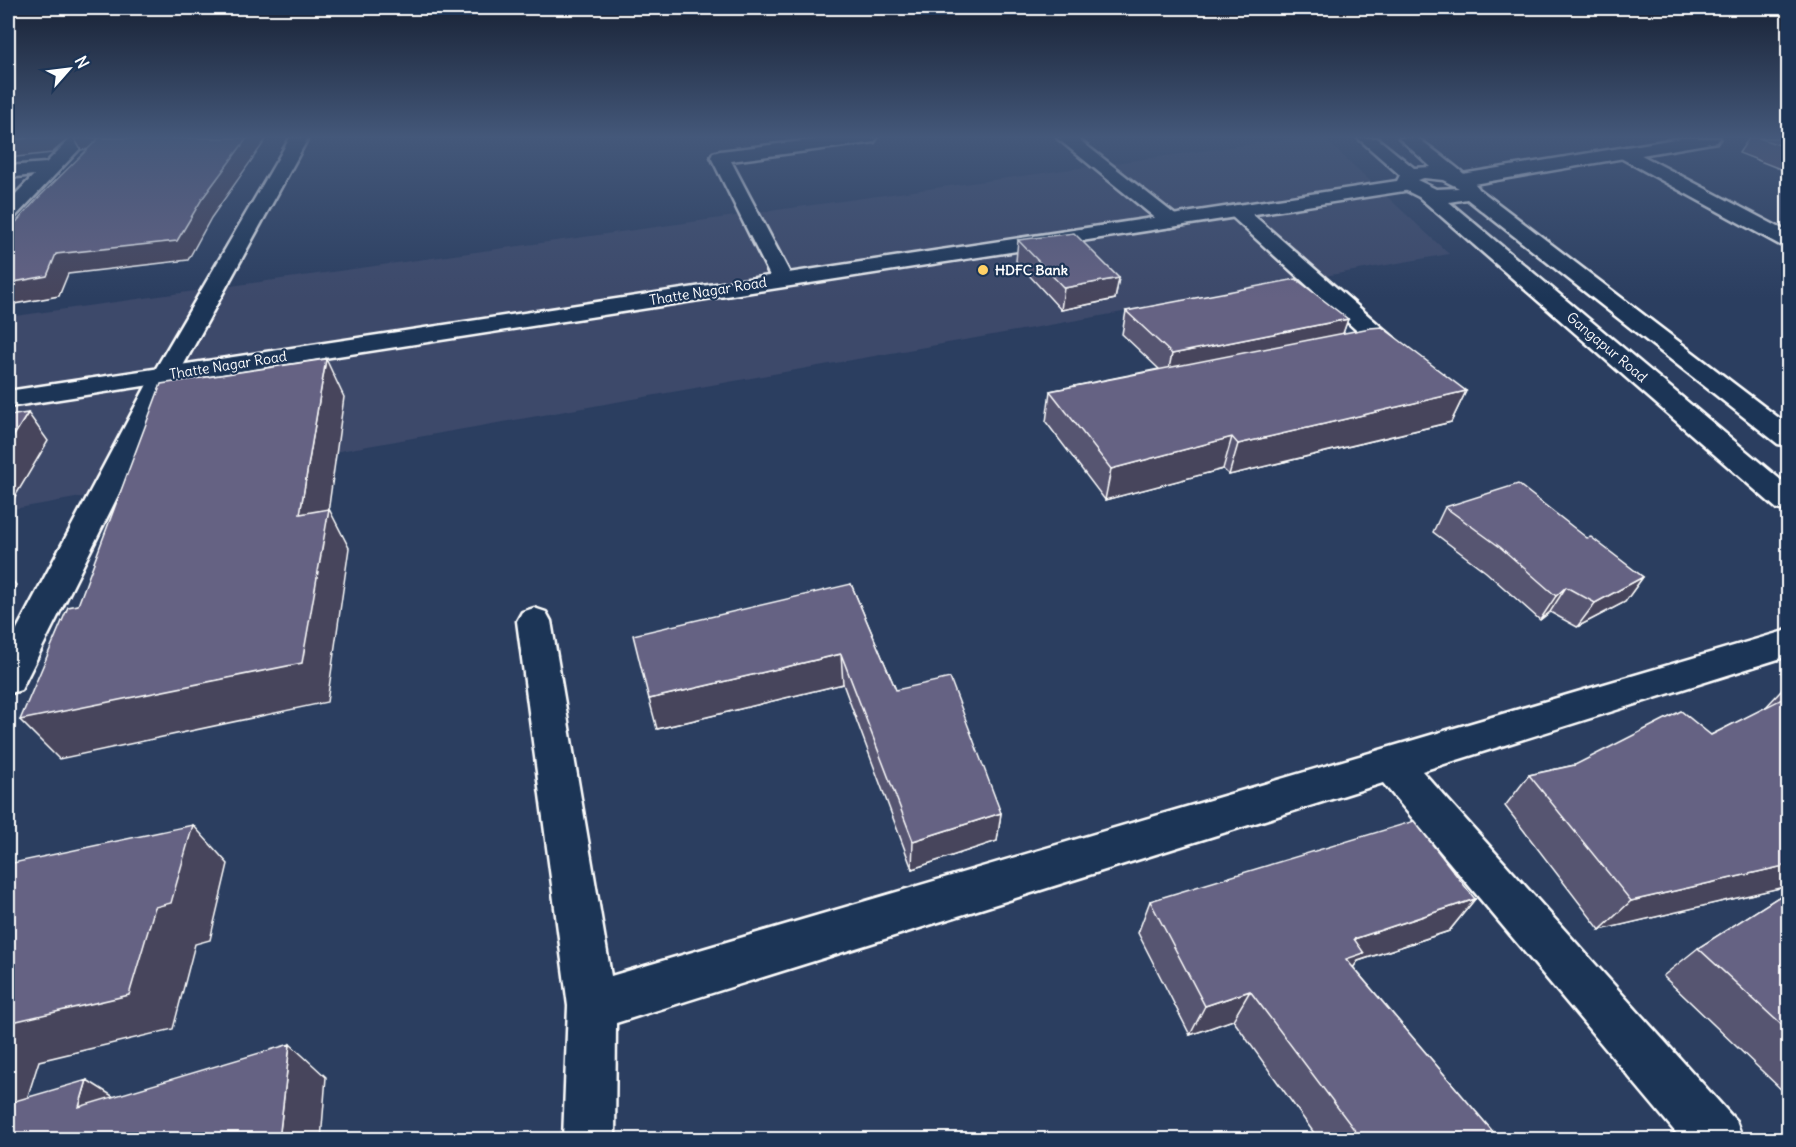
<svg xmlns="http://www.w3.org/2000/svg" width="1796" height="1147" viewBox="0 0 1796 1147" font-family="Delius,sans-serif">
	<rect width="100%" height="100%" fill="#2b3e60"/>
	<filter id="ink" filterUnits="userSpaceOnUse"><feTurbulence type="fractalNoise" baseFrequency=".0167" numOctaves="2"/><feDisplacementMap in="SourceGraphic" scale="12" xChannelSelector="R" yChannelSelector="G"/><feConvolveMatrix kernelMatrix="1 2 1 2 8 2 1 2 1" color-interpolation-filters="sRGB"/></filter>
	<g filter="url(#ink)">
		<!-- built -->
		<path fill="#3c496a" d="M 1295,138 L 1324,138 L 1449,254 L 8,510 L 8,317 Z"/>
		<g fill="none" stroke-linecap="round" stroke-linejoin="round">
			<!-- street casing -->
			<g stroke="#fff" stroke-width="5">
				<path id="street" d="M 71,138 L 90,138 L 15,217 L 8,219 L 8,202 L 34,175 L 8,178 L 8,166 L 46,163 Z
					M 290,138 L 308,138 L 178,375 L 21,690 L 8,694 L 8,646 L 152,375 Z
					M 829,138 L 877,138 L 874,142 L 868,143 L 731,161 L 793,279 L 790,284 L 782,286 L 774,284 L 711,157 L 713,153 L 720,151 Z
					M 1057,138 L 1077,138 L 1178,217 L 1181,221 L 1178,225 L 1171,227 L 1164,225 Z
					M 1626,147 L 1788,232 L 1788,246 L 1780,245 L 1619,157 L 1617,153 L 1619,149 Z
					M 1237,205 L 1244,207 L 1394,338 L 1398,343 L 1394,348 L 1364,355 L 1355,352 L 1351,347 L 1355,342 L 1366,339 L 1230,215 L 1227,211 L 1230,207 Z
					M 534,608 L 546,612 L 551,621 L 611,976 L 1788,630 L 1788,656 L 1422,771 L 1736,1121 L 1743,1140 L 1682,1140 L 1383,783 L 616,1023 L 615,1140 L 563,1140 L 568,1006 L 517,621 L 522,612 Z"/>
			</g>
			<!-- secondary casing -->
			<g stroke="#fff" stroke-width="5">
				<path id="secondary" d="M 1681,138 L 1720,138 L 1717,142 L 1711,143 L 1462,186 L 1455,184 L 1452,180 L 1455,176 L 1462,174 Z
					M 1410,179 L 1417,181 L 1420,185 L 1417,189 L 8,407 L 8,391 Z"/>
			</g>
			<!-- primary casing -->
			<g stroke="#fff" stroke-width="5">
				<path id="primary" d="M 1358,138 L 1377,138 L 1414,168 L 1431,167 L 1399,138 L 1418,138 C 1430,147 1476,181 1479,189 L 1788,425 L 1788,446 L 1778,444 L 1467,199 L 1449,202 L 1788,486 L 1788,512 L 1777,509 L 1419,197 L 1405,190 L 1397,181 L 1400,175 ZM 1424,178 L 1443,180 L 1459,188 L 1436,189 L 1417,180 Z"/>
			</g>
			<!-- street -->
			<use href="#street" fill="#1d3557" fill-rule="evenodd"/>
			<!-- secondary -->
			<use href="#secondary" fill="#1d3557" fill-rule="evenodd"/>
			<!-- primary -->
			<use href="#primary" fill="#1d3557" fill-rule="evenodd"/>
		</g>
		<!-- wall -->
		<path fill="#575471" stroke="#fff" stroke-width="1.5" d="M 1749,138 L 1788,138 L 1788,172 L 1739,153 Z
			M 1018,240 L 1119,278 L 1115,299 L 1061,310 L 1016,261 Z
			M 1126,311 L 1348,319 L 1343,333 L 1466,391 L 1451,422 L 1229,475 L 1223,469 L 1105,500 L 1046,422 L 1050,391 L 1159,369 L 1122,334 Z
			M 1445,507 L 1587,538 L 1643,577 L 1625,602 L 1577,627 L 1550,612 L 1540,620 L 1486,572 L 1433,532 Z
			M 851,584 L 896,690 L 1001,813 L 997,841 L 912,869 L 843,684 L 657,729 Z
			M 1788,688 L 1788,886 L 1600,930 L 1505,806 L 1529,775 L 1711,735 L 1765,708 L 1782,690 Z
			M 1788,891 L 1788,1096 L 1663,976 L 1698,948 Z
			M 1475,899 L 1449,931 L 1358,961 L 1353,967 L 1500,1140 L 1319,1140 L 1233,1020 L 1190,1035 L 1138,933 L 1150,901 Z"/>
		<!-- shaded-wall -->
		<path fill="#47455c" stroke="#fff" stroke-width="1.5" d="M 30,138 L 69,138 L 52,153 L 8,158 L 8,140 Z
			M 74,138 L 112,138 L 117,146 L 81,150 Z
			M 247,138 L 267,138 L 211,218 L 188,260 L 68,274 L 59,296 L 8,305 L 8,283 L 56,254 L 202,199 Z
			M 1119,278 L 1115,299 L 1061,310 L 1064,288 Z
			M 1348,319 L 1340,342 L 1167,377 L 1172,354 Z
			M 326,359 L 344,397 L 327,520 L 329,509 L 349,548 L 327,702 L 59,759 L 20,720 L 300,514 Z
			M 1466,391 L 1451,422 L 1229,475 L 1238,444 Z
			M 28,413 L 48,441 L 10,505 L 8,505 L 8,445 Z
			M 1232,437 L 1223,469 L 1105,500 L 1111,469 Z
			M 8,575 L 16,585 L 8,600 Z
			M 1643,577 L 1625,602 L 1577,627 L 1595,603 Z
			M 1566,587 L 1550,612 L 1540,620 L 1556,596 Z
			M 841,654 L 843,684 L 657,729 L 649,699 Z
			M 1001,813 L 997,841 L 912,869 L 913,841 Z
			M 193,825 L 228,864 L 210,940 L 195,944 L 173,1029 L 39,1061 L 14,1140 L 8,1140 L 8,1023 L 155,907 Z
			M 1788,865 L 1788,886 L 1600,930 L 1631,901 Z
			M 1475,899 L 1449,931 L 1358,961 L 1342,983 L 1325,989 L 1354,939 Z
			M 1250,991 L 1233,1020 L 1190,1035 L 1205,1006 Z
			M 290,1044 L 326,1077 L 321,1140 L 279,1140 Z
			M 87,1080 L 136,1111 L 79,1107 Z"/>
		<!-- building -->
		<path fill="#656283" stroke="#fff" stroke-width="1.5" d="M 8,138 L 30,138 L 8,140 Z
			M 99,138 L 247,138 L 202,199 L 177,241 L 56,254 L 47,276 L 8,283 L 8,231 L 38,198 Z
			M 1759,138 L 1788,138 L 1788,148 Z
			M 1074,233 L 1119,278 L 1064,288 L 1018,240 Z
			M 1296,279 L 1348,319 L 1172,354 L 1126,311 Z
			M 1382,327 L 1466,391 L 1238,444 L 1232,437 L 1111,469 L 1050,391 L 1370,328 Z
			M 326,359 L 300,514 L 329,509 L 302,663 L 20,720 L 68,607 L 78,605 L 161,384 Z
			M 28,413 L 8,445 L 8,416 Z
			M 1518,484 L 1587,538 L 1591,537 L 1643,577 L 1595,603 L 1566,587 L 1556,596 L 1500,547 L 1445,507 Z
			M 851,584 L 896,690 L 950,678 L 1001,813 L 913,841 L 841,654 L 649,699 L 633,635 Z
			M 1788,688 L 1788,695 L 1782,690 Z
			M 1788,696 L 1788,865 L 1631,901 L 1529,775 L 1575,765 L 1681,711 L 1711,735 Z
			M 1414,821 L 1475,899 L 1354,939 L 1364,953 L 1346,959 L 1500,1140 L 1362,1140 L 1250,991 L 1205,1006 L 1150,901 Z
			M 193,825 L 171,903 L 155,907 L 129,995 L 8,1023 L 8,864 Z
			M 1788,891 L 1788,1031 L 1698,948 Z
			M 290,1044 L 279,1140 L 8,1140 L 8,1103 L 87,1080 L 79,1107 Z"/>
	</g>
	<!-- sky -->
	<linearGradient id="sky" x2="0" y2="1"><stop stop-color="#182235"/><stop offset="0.46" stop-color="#44587a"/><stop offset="1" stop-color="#44587a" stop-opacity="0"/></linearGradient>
	<rect width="1796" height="298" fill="url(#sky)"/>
	<!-- markers -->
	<circle fill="#ffd166" stroke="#1d3557" stroke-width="2" cx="983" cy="270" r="6"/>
	<g text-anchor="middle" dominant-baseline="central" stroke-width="4.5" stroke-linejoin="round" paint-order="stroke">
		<!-- far-poi labels -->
		<g font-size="14" font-weight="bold" fill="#fff" stroke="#1d3557" text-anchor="start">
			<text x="995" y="270">HDFC Bank</text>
		</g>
		<!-- far-street labels -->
		<g font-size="14" fill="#fff" stroke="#1d3557">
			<text transform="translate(708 291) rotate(-9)">Thatte Nagar Road</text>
			<text transform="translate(1607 347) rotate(40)">Gangapur Road</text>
			<text transform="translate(228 365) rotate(-9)">Thatte Nagar Road</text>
		</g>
	</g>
	<!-- margin -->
	<rect width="1796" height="1147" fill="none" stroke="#1d3557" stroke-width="30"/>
	<rect x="15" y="15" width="1766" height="1117" fill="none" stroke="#fff" stroke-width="2" filter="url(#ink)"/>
	<!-- north arrow -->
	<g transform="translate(69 69) rotate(62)" stroke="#1d3557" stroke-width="4.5" paint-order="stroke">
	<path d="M0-4.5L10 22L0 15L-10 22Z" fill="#ffffff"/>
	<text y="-9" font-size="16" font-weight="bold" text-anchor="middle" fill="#ffffff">N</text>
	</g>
</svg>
